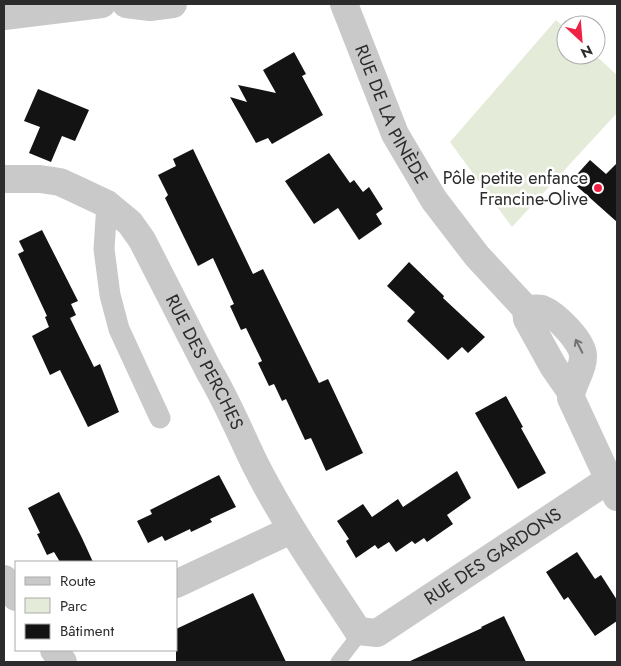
<svg xmlns="http://www.w3.org/2000/svg" width="621" height="666" viewBox="0 0 621 666" font-family="Jost,sans-serif">
	<rect width="100%" height="100%" fill="#fff"/>
	<!-- green -->
	<path fill="#e4ebd8" d="M 556,20 L 566,29 L 566,55 L 595,55 L 617,75 L 617,113 L 512,227 L 450,142 Z"/>
	<!-- building -->
	<path fill="#131313" d="M 294,52 L 306,74 L 302,76 L 323,115 L 272,144 L 268,138 L 256,143 L 230,97 L 247,102 L 238,85 L 276,93 L 263,70 Z
		M 38,89 L 89,110 L 75,141 L 62,136 L 51,162 L 29,153 L 40,127 L 24,121 Z
		M 193,149 L 253,274 L 263,269 L 319,383 L 328,379 L 363,453 L 326,471 L 311,438 L 305,440 L 286,399 L 282,401 L 274,384 L 269,386 L 258,363 L 262,361 L 246,328 L 241,330 L 230,306 L 234,304 L 213,258 L 198,266 L 165,198 L 168,195 L 158,175 L 176,166 L 173,159 Z
		M 329,153 L 350,183 L 354,180 L 363,192 L 369,187 L 383,209 L 376,214 L 382,224 L 359,240 L 338,208 L 314,224 L 285,181 Z
		M 590,160 L 606,174 L 617,163 L 617,222 L 571,181 Z
		M 42,230 L 78,301 L 71,304 L 76,315 L 70,318 L 94,367 L 100,364 L 119,412 L 88,427 L 60,370 L 50,375 L 32,336 L 49,327 L 45,317 L 47,316 L 18,254 L 24,251 L 19,241 Z
		M 409,262 L 444,296 L 443,298 L 485,337 L 468,353 L 462,347 L 448,360 L 407,321 L 415,312 L 387,286 Z
		M 506,396 L 523,427 L 521,428 L 546,473 L 518,489 L 475,413 Z
		M 457,471 L 471,498 L 447,515 L 453,524 L 427,542 L 424,538 L 415,544 L 412,541 L 396,552 L 389,542 L 378,549 L 375,545 L 356,558 L 346,541 L 349,539 L 337,521 L 363,504 L 372,517 L 398,499 L 403,507 Z
		M 219,475 L 236,507 L 210,519 L 212,522 L 191,532 L 190,529 L 165,541 L 162,536 L 148,543 L 137,521 L 152,514 L 150,510 Z
		M 59,492 L 82,538 L 93,562 L 60,562 L 54,552 L 47,555 L 37,534 L 40,533 L 28,508 Z
		M 577,552 L 595,579 L 601,575 L 617,600 L 617,621 L 595,636 L 568,597 L 564,600 L 546,572 Z
		M 253,593 L 286,662 L 176,662 L 176,629 Z
		M 504,616 L 526,662 L 408,662 L 482,628 L 481,627 Z"/>
	<g fill="none" stroke-linecap="round" stroke-linejoin="round">
		<!-- service -->
		<path stroke="#c9c9c9" stroke-width="15" d="M 338,662 L 362,631"/>
		<!-- pedestrian -->
		<path stroke="#c9c9c9" stroke-width="21" d="M 107,204 L 104,249 L 110,295 L 119,329 L 160,418"/>
		<!-- minor -->
		<g stroke="#c9c9c9" stroke-width="28">
			<path d="M 126,4 L 150,7 L 173,4"/>
			<path id="s1" d="M 344,4 L 395,134 L 434,200 L 477,256 L 526,309 L 527,319 L 553,366 L 571,392"/>
			<path d="M 4,16 L 102,4"/>
			<path id="s2" d="M 4,179 L 40,179 L 60,182 L 73,188 L 107,204 L 130,223 L 142,240 L 209,371 C 227,401 240,433 255,464 C 285,523 322,576 358,631 L 377,633 L 608,480"/>
			<path d="M 526,309 C 531,309 537,308 542,309 C 555,314 584,342 583,357 C 583,372 571,384 571,398 L 617,497"/>
			<path d="M 4,579 L 16,597"/>
			<path d="M 176,584 L 291,530"/>
			<path d="M 54,650 L 63,662"/>
		</g>
	</g>
	<!-- one-way arrows -->
	<defs><path id="oneway-shaft" d="M-6 0H5M1.5-3L5.5 0L1.5 3" fill="none" stroke-width="1.6" stroke-linecap="round" stroke-linejoin="round" transform="scale(1.25)"/></defs>
	<use stroke="#737373" href="#oneway-shaft" transform="translate(579 346) rotate(-117)"/>
	<!-- markers -->
	<circle fill="#ef2246" stroke="#fff" stroke-width="2" cx="598" cy="188" r="5"/>
	<g text-anchor="middle" dominant-baseline="central" stroke-width="5" stroke-linejoin="round" paint-order="stroke">
		<!-- street labels -->
		<g font-size="18" fill="#2c2c2c" stroke="#fff">
			<text stroke="none"><textPath href="#s1" startOffset="120">RUE DE LA PINÈDE</textPath></text>
			<text stroke="none"><textPath href="#s2" startOffset="296">RUE DES PERCHES</textPath></text>
			<text stroke="none"><textPath href="#s2" startOffset="764">RUE DES GARDONS</textPath></text>
		</g>
		<!-- poi labels -->
		<g font-size="18" fill="#2c2c2c" stroke="#fff" text-anchor="end">
			<text x="588" y="178">Pôle petite enfance<tspan x="588" dy="21">Francine-Olive</tspan></text>
		</g>
	</g>
	<!-- border -->
	<rect width="621" height="666" fill="none" stroke="#2c2c2c" stroke-width="10"/>
	<!-- legend -->
	<rect x="15" y="561" width="162" height="90" fill="#ffffff" stroke="#ababab"/>
	<rect x="25" y="577" width="25" height="8" fill="#c9c9c9" stroke="#ababab"/>
	<text x="60" y="586" font-size="15" fill="#2c2c2c">Route</text>
	<rect x="25" y="598" width="25" height="15" fill="#e4ebd8" stroke="#ababab"/>
	<text x="60" y="611" font-size="15" fill="#2c2c2c">Parc</text>
	<rect x="25" y="624" width="25" height="15" fill="#131313" stroke="#ababab"/>
	<text x="60" y="636" font-size="15" fill="#2c2c2c">Bâtiment</text>
	<!-- north arrow -->
	<g transform="translate(581 40) rotate(154)"><circle r="24" fill="#ffffff" stroke="#ababab"/>
	<path d="M0-4L9 19L0 12L-9 19Z" fill="#ef2246"/>
	<text y="-8" font-size="14" font-weight="bold" text-anchor="middle" fill="#2c2c2c">N</text>
	</g>
</svg>
